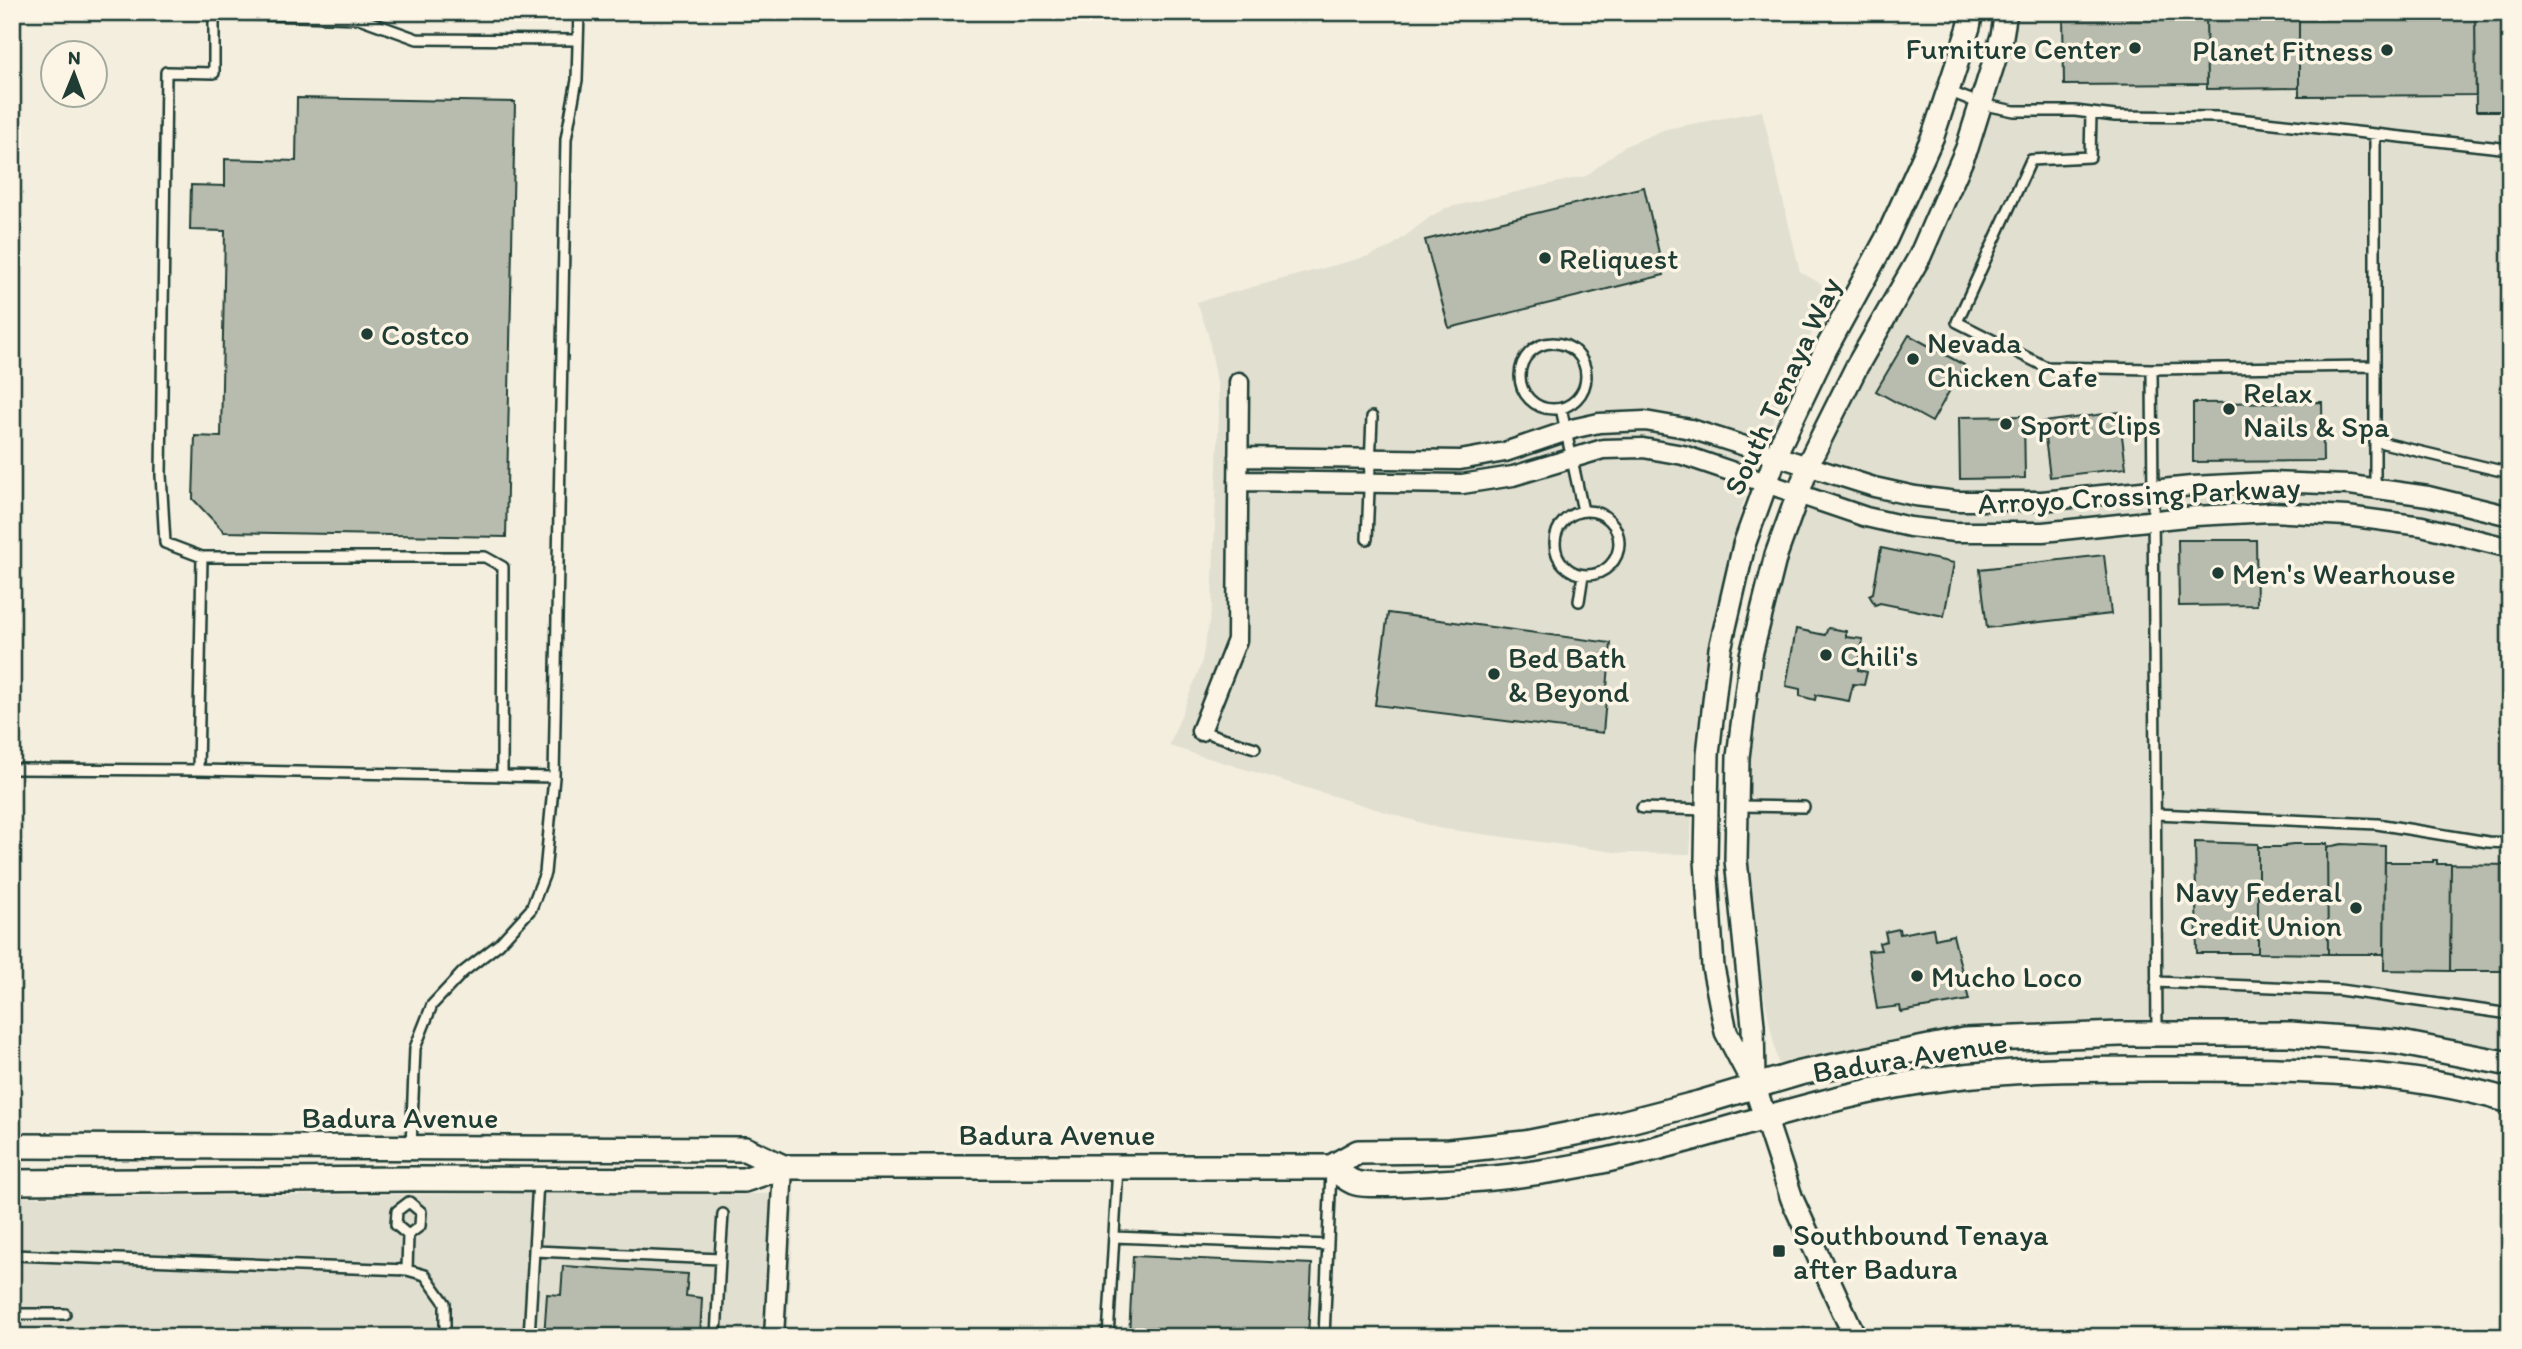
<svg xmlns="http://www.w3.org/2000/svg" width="2522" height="1349" viewBox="0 0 2522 1349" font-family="Itim,sans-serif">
	<rect width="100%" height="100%" fill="#f3eede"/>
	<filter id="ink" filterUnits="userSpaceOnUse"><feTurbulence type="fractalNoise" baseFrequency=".0143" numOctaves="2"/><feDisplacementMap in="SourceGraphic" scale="14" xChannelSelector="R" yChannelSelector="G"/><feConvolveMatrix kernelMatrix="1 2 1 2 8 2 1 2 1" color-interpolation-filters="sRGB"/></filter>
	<g filter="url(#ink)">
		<!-- built -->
		<path fill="#e1dfd0" d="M 2018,12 L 2510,12 L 2510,1050 L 2398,1029 L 2291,1021 L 2120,1021 L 2023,1023 L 1924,1035 L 1793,1066 L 1778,1063 L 1757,961 L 1748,860 L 1749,758 L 1763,657 L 1787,558 L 1822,462 L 1868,371 L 1930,261 L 1978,152 L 2013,39 Z
			M 1762,111 L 1800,272 L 1832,290 L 1782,396 L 1742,506 L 1713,620 L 1696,737 L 1690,854 L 1622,853 L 1438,828 L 1169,746 L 1201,665 L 1212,607 L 1219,414 L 1218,387 L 1208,334 L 1197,302 L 1369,256 L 1391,247 L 1430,217 L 1446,208 L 1586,176 L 1623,147 L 1666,129 Z
			M 469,1194 L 795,1194 L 787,1337 L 12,1337 L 12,1197 Z"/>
		<!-- building -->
		<path fill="#b8bcae" stroke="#1f3d34" stroke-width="2" d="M 2063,12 L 2206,12 L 2207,84 L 2064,85 Z
			M 2206,12 L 2299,12 L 2299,88 L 2207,89 Z
			M 2299,12 L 2475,12 L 2476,95 L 2299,96 Z
			M 2475,12 L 2510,12 L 2510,111 L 2476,111 Z
			M 297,98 L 515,102 L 506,537 L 224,532 L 193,499 L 195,436 L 221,437 L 225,231 L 190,230 L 191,185 L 225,186 L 225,159 L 296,161 Z
			M 1644,187 L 1664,275 L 1449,328 L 1425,240 Z
			M 1909,335 L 1964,365 L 1932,422 L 1876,391 Z
			M 2322,402 L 2323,461 L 2193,462 L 2193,403 Z
			M 2119,412 L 2126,468 L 2050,477 L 2043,422 Z
			M 2024,416 L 2025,478 L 1960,479 L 1959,417 Z
			M 2178,540 L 2256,540 L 2257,605 L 2179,606 Z
			M 1881,548 L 1954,563 L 1944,616 L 1880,603 L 1875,605 L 1869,595 L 1873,593 Z
			M 2104,555 L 2111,614 L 1987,628 L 1980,569 Z
			M 1388,613 L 1611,643 L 1603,733 L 1375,705 Z
			M 1828,628 L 1846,631 L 1846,637 L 1863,639 L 1858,670 L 1867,672 L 1864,685 L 1853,684 L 1849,701 L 1816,695 L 1815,700 L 1800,696 L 1800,689 L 1786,686 L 1796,629 L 1825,635 Z
			M 2195,842 L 2258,844 L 2258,953 L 2197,953 Z
			M 2293,844 L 2327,844 L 2328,954 L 2258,953 L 2258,847 L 2285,847 L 2285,845 Z
			M 2342,844 L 2385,846 L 2384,954 L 2328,954 L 2327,847 Z
			M 2433,860 L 2437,860 L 2437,864 L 2451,864 L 2450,971 L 2384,970 L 2385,862 L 2433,862 Z
			M 2451,864 L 2510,865 L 2510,971 L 2450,971 Z
			M 1933,928 L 1935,939 L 1953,935 L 1969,1000 L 1901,1012 L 1900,1006 L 1877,1009 L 1868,951 L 1881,950 L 1879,943 L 1887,941 L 1885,932 L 1899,929 L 1900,934 Z
			M 1133,1256 L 1312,1264 L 1308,1337 L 1129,1337 Z
			M 563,1266 L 688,1274 L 686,1296 L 702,1298 L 700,1337 L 544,1337 L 547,1294 L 561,1295 Z"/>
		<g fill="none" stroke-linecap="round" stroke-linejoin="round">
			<!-- service casing -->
			<g stroke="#1f3d34" stroke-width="14">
				<path id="service" d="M 181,12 L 359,18 L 417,39 L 578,40
					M 214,13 L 214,73 L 166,72 L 161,475 L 165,543 L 202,557 L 485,557 L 503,567 L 502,776
					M 1948,91 L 1981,104 L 2014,111 L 2075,111 L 2115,116 L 2220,117 L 2510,149
					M 2091,113 L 2090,157 L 2031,160 L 1957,322 L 2046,367 L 2152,369 L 2157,1032
					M1520 376a33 33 0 1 1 66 0a33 33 0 1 1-66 0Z
					M 2152,369 L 2375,366
					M 1561,408 L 1583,511
					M 2375,441 L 2510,473
					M 2375,489 L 2375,134
					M1555 543a32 32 0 1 1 64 0a32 32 0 1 1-64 0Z
					M 1367,539 L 1372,417
					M 1579,601 L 1583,575
					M 1201,731 L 1255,748
					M 12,769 L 198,770 L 554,777
					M 198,770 L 202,557
					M 1739,806 L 1804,807
					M 1642,808 L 1707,810
					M 2156,814 L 2377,824 L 2488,842 L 2510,843
					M 2156,982 L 2340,990 L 2510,1014
					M 411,1147 L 415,1048 L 432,1005 L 463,972 L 499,944 L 531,909 L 545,873 L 554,777 L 566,139 L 577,80 L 579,12
					M 408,1235 L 420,1226 L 421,1212 L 409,1202
					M 408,1235 L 396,1225 L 397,1211 L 409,1202
					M 1114,1237 L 1328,1245
					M 535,1251 L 720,1259 L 716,1337
					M 12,1255 L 407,1270 L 425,1275 L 445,1303 L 445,1337
					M 720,1259 L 723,1214
					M 407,1270 L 408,1235
					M 12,1314 L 65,1314
					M 529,1337 L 538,1181
					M 1108,1337 L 1118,1167
					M 1324,1337 L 1331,1171"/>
			</g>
			<!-- minor casing -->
			<g stroke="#1f3d34" stroke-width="23">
				<path id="minor" d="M 1238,457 L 1460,460 L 1505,452 L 1576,428 L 1599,423 L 1645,421 L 1691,429 L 1874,487 L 1915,496 L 1957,501 L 2042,501 L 2192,486 L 2271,482 L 2350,485 L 2428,496 L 2510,516
					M 1238,481 L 1462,484 L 1513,476 L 1603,449 L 1643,448 L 1683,455 L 1866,517 L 1910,527 L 1955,532 L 2043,532 L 2195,516 L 2271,512 L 2347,516 L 2422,526 L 2510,548
					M 1201,731 L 1237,640 L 1239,382
					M 774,1337 L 783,1167"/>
			</g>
			<!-- tertiary casing -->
			<g stroke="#1f3d34" stroke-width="26">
				<path id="tertiary" d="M 1754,1081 L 1753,1025 L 1736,860 L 1738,757 L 1751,655 L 1776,555 L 1811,458 L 1857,366 L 1920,256 L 1967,148 L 2002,36 L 2006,12
					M 1855,1337 L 1792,1199 L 1755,1087 L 1726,1032 L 1713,967 L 1706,860 L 1708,754 L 1720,649 L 1744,545 L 1780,445 L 1826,349 L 1886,239 L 1933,136 L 1969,27 L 1972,12"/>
			</g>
			<!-- secondary casing -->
			<g stroke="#1f3d34" stroke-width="28">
				<path id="secondary" d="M 12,1146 L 745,1149 L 783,1167
					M 1331,1167 C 1338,1172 1348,1181 1356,1183 C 1368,1187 1425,1183 1440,1182 C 1497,1179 1552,1172 1607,1160 C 1721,1135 1830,1092 1947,1078 C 2024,1068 2103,1069 2181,1069 C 2291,1069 2404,1069 2510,1101
					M 12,1182 L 409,1179 L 744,1180 L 783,1167 L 1331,1167 L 1358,1152 L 1449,1151 L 1525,1143 L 1606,1127 L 1699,1103 L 1800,1073 L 1964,1040 L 2120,1034 L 2290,1034 L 2396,1042 L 2510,1064"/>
			</g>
			<!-- service -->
			<use href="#service" stroke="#fcf5e5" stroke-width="9"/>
			<!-- minor -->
			<use href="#minor" stroke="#fcf5e5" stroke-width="18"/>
			<!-- tertiary -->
			<use href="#tertiary" stroke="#fcf5e5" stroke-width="21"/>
			<!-- secondary -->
			<use href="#secondary" stroke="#fcf5e5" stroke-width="23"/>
		</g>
	</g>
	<!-- markers -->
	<g fill="#1f3d34" stroke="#fcf5e5" stroke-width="2.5">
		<circle cx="2135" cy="48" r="7"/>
		<circle cx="2387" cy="50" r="7"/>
		<circle cx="1545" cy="258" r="7"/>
		<circle cx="367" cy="334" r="7"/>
		<circle cx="1913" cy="359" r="7"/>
		<circle cx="2229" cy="409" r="7"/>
		<circle cx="2006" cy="424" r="7"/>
		<circle cx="2218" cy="573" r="7"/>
		<circle cx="1826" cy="655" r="7"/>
		<circle cx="1494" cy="674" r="7"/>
		<circle cx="2356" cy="908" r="7"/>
		<circle cx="1917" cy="976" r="7"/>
		<rect x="1772" y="1244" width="14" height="14" rx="3.5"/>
	</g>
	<g text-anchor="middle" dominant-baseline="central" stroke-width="7" stroke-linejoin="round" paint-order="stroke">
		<!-- poi labels -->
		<g font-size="30" fill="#1f3d34" stroke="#fcf5e5" text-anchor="start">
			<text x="2121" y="48" text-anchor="end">Furniture Center</text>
			<text x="2373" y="50" text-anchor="end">Planet Fitness</text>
			<text x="1559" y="258">Reliquest</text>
			<text x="381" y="334">Costco</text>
			<text x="1927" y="342">Nevada<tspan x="1927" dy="34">Chicken Cafe</tspan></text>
			<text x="2243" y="392">Relax<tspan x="2243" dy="34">Nails &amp; Spa</tspan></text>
			<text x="2020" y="424">Sport Clips</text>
			<text x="2232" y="573">Men's Wearhouse</text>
			<text x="1840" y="655">Chili's</text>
			<text x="1508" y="657">Bed Bath<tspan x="1508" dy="34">&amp; Beyond</tspan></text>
			<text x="2342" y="891" text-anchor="end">Navy Federal<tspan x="2342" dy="34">Credit Union</tspan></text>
			<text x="1931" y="976">Mucho Loco</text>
			<text x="1793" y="1234">Southbound Tenaya<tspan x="1793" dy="34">after Badura</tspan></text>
		</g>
		<!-- street labels -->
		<g font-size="30" fill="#1f3d34" stroke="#fcf5e5">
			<text transform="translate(1782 386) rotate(-65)">South Tenaya Way</text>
			<text transform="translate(2139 495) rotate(-3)">Arroyo Crossing Parkway</text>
			<text transform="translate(1910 1057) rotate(-9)">Badura Avenue</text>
			<text x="400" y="1117">Badura Avenue</text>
			<text x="1057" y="1134">Badura Avenue</text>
		</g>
	</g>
	<!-- margin -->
	<rect width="2522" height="1349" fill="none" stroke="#fcf5e5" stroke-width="42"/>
	<rect x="21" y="21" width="2480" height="1307" fill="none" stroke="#1f3d34" stroke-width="2.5" filter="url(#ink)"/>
	<!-- north arrow -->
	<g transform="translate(74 74) rotate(1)"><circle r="33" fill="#fcf5e5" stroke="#a4ab9e" stroke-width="2"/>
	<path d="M0-5L12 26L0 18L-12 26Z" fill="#1f3d34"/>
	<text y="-10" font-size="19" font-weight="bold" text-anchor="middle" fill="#1f3d34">N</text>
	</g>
</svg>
